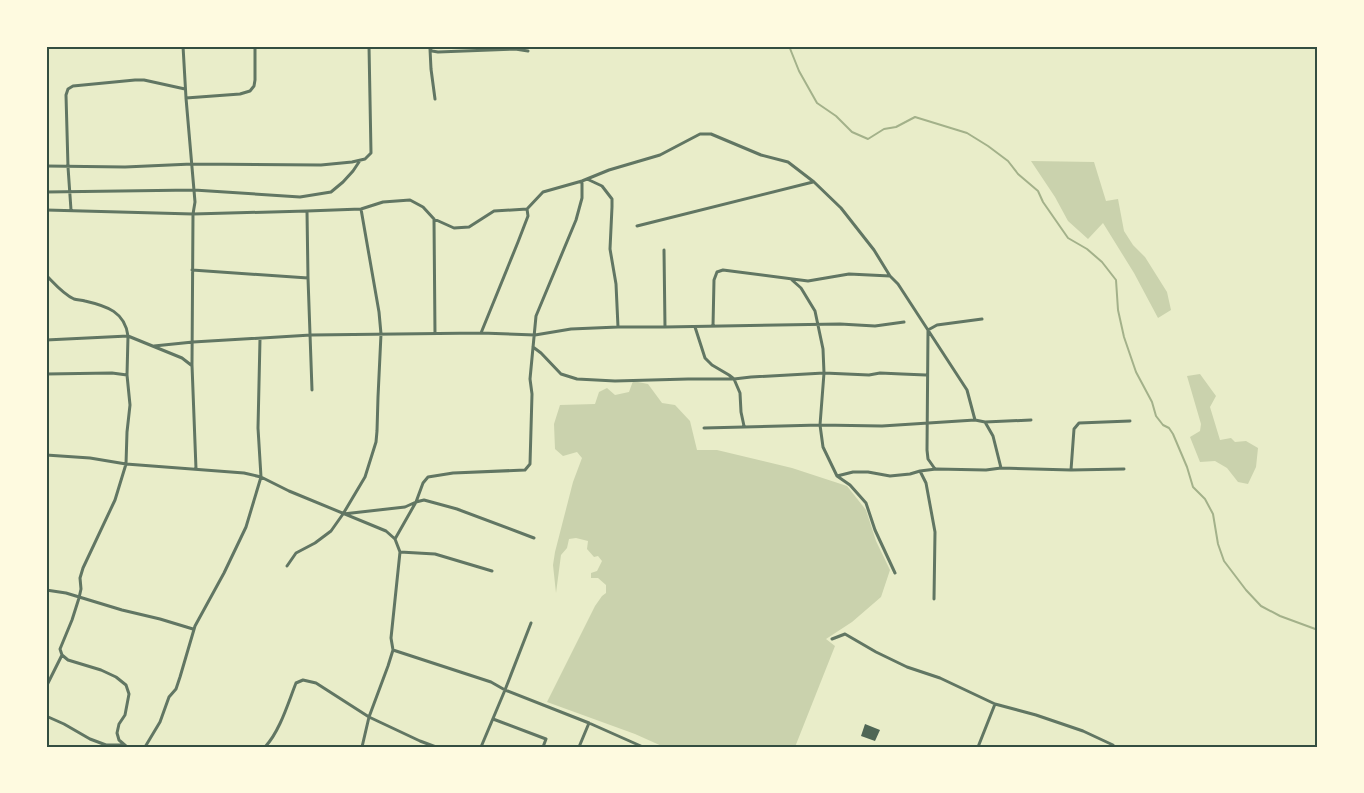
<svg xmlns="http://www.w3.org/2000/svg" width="1364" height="793" viewBox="0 0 1364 793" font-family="'Crimson Pro',serif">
	<rect width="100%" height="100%" fill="#e9edc9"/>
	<!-- green -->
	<path fill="#cad2ad" d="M 1031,161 L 1094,162 L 1106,201 L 1118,199 L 1124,231 L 1133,245 L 1145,257 L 1167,292 L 1171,310 L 1158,318 L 1134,273 L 1103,223 L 1088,239 L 1068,221 L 1055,197 Z
		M 1200,374 L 1216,396 L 1210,407 L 1220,440 L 1231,438 L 1235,442 L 1246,441 L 1258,448 L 1256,467 L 1248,484 L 1238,482 L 1227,468 L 1215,461 L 1200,462 L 1190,437 L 1200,431 L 1201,424 L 1187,376 Z
		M 633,381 L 648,384 L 662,403 L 675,405 L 690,421 L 697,450 L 717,450 L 792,468 L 847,486 L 866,510 L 876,541 L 890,570 L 881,597 L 852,622 L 826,639 L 835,646 L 795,747 L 664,747 L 635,734 L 547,702 L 595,606 L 602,596 L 606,593 L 606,585 L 598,578 L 591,578 L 591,573 L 597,571 L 602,561 L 598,556 L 594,557 L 587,549 L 588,541 L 576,538 L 569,539 L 567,548 L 561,555 L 556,593 L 553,565 L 555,552 L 573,482 L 582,458 L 577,452 L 563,456 L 555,449 L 554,424 L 560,405 L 595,404 L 599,392 L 607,388 L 615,395 L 629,392 Z"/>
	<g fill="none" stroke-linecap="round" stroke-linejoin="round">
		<!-- stream -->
		<path stroke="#a3b18a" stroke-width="2" d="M 789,46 L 799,71 L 817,103 L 836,116 L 852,132 L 868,139 L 884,129 L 896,127 L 915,117 L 967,133 L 988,146 L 1008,161 L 1018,174 L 1038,191 L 1043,202 L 1068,238 L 1087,249 L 1102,262 L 1116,280 L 1118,310 L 1124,337 L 1136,372 L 1152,402 L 1156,416 L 1163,425 L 1169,428 L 1173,434 L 1187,467 L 1193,487 L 1205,499 L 1213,514 L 1218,544 L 1224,561 L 1246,590 L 1261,606 L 1280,616 L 1318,630"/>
	</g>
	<!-- building -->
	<path fill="#4f6655" d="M 865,724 L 880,730 L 875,741 L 861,736 Z"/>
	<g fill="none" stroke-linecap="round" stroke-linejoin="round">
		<!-- minor -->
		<path stroke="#617663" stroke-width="3" d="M 183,46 L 186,98 L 195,202 L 193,214 L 192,365 L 196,469
			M 430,46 L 430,49 L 432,51 L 438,52 L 515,49 L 528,51
			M 430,49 L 431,69 L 435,99
			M 186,98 L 240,94 L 250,91 L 254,86 L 255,80 L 255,46
			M 46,166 L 125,167 L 192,164 L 321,165 L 352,162 L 365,159 L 371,153 L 369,46
			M 587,179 L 602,186 L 612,199 L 612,207 L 610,249 L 616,284 L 618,327
			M 46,192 L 194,190 L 300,197 L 331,192 L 343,182 L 353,171 L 359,162
			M 46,210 L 193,214 L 307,211 L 361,209 L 383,202 L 410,200 L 423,207 L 434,219 L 454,228 L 469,227 L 494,211 L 527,209 L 543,192 L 582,181 L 609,170 L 660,155 L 700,134 L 711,134 L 761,155 L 788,162 L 814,182 L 841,208 L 874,250 L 890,276
			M 71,210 L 68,167 L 66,95 L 68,89 L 73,86 L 135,80 L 144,80 L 185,89
			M 307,211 L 308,278 L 312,390
			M 434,219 L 435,334
			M 637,226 L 813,182
			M 664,250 L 665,327
			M 192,270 L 308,278
			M 46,275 C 54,283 63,294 74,299 C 77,300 82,300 85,301 C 107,306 125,312 128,336 L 182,358 L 191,365
			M 792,280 L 801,288 L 815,311 L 823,349 L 824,373 L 820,425 L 823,447 L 837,476 L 850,485 L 866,503 L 875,530 L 895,573
			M 713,326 L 714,280 L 717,272 L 723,270 L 808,281 L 849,274 L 890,276 L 898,284 L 967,390 L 975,420
			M 695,327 L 705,358 L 712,365 L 729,375 L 734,379 L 740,393 L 741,412 L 744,426
			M 481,333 L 518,242 L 528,216 L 527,209
			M 46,340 L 128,336 L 127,375 L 130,405 L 127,432 L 126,464 L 115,500 L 83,568 L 80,578 L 81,589 L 79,598 L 72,620 L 60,649 L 62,655 L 68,660 L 101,670 L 116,677 L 126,685 L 129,694 L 125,715 L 119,724 L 117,733 L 119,740 L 127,747
			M 154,346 L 193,342 L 311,335 L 481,333 L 535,335 L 571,329 L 618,327 L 665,327 L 840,324 L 875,326 L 904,322
			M 533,347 L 541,353 L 561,374 L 577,379 L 615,381 L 688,379 L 734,379 L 751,377 L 824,373 L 869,375 L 880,373 L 902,374 L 926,375
			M 46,374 L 112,373 L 127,375
			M 985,422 L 1031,420
			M 704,428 L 820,425 L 882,426 L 975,420 L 985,422 L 993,436 L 1001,468
			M 46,455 L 90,458 L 126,464 L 244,473 L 261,477 L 289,491 L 386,531 L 395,539 L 400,552 L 391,638 L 393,650 L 388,666 L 369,717 L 362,747
			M 935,469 L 928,459 L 927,450 L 928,330 L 937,325 L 982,319
			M 1071,470 L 1074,429 L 1079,423 L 1130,421
			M 920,471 L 926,483 L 935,532 L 934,599
			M 837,476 L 853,472 L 868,472 L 890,476 L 910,474 L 920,471 L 936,469 L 986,470 L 1001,468 L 1071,470 L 1124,469
			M 343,514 L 405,507 L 416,502 L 424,500 L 457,509 L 534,538
			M 395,539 L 416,502 L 423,483 L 428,477 L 453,473 L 525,470 L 530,464 L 532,394 L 530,379 L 536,316 L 576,220 L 582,198 L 582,181
			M 400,552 L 435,554 L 492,571
			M 287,566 L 296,553 L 315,543 L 331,531 L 343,514 L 365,477 L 376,442 L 377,431 L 378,397 L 381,334 L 379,312 L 361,209
			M 46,590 L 66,593 L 122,610 L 160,619 L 193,629
			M 832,639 L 845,634 L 876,652 L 907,667 L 940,678 L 995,704 L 1036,715 L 1083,731 L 1113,745
			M 393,650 L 491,682 L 505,690 L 589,723 L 643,747
			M 46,687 L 62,655
			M 46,716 L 64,724 L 90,739 L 106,745 L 123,745
			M 493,719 L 546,739 L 543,747
			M 145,747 L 160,722 L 169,697 L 176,689 L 180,677 L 195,626 L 224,573 L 246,527 L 261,477 L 258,428 L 260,339
			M 265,747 C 280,731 288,703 296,683 L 303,680 L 316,683 L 369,717 L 420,741 L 436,747
			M 481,747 L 505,690 L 531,623
			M 579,747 L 589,723
			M 978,747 L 995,704"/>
	</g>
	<!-- border -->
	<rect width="1364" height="793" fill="none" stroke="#fefae0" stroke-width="95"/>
	<rect x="48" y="48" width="1268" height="698" fill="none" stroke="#344e41" stroke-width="2"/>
</svg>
